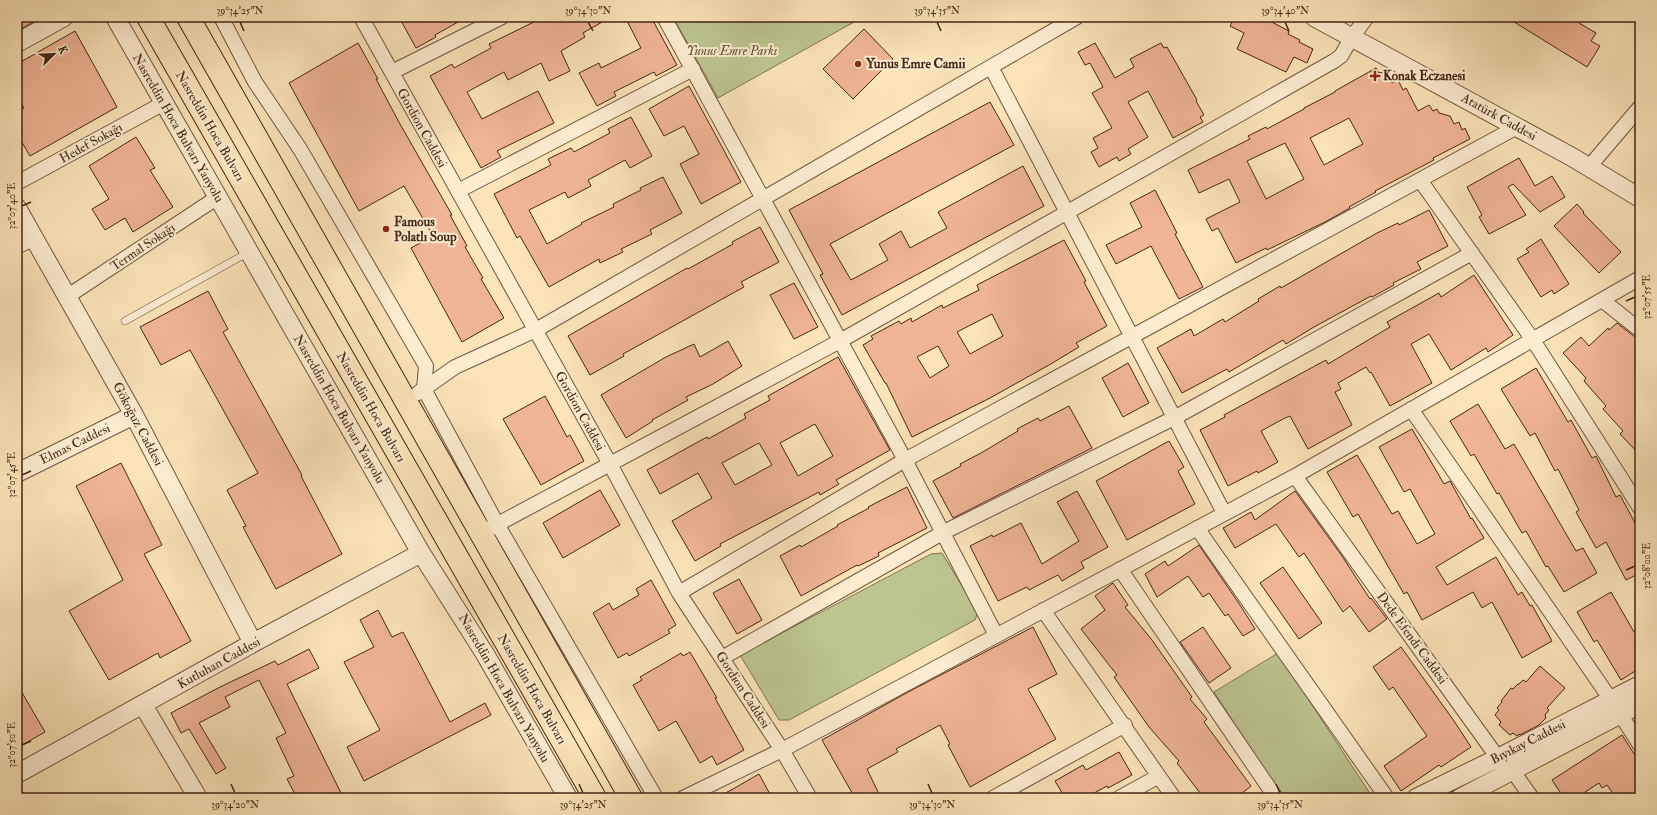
<svg xmlns="http://www.w3.org/2000/svg" width="1657" height="815" viewBox="0 0 1657 815" font-family="'IM FELL Double Pica',serif">
	<rect width="100%" height="100%" fill="#fbe4b8"/>
	<filter id="stains"><feTurbulence type="fractalNoise" baseFrequency=".005" numOctaves="4"/><feColorMatrix values="0 0 0 0 .2 0 0 0 0 .09 0 0 0 0 .02 0 0 0 .5 -.17"/></filter>
	<radialGradient id="worn" r=".72"><stop offset=".6" stop-color="#630" stop-opacity="0"/><stop offset="1" stop-color="#630" stop-opacity=".3"/></radialGradient>
	<!-- green -->
	<path fill="#bcc590" stroke="#817552" d="M 673,17 L 863,17 L 718,98 Z
		M 942,553 L 978,612 L 975,620 L 789,720 L 779,720 L 740,655 L 931,554 Z
		M 1278,653 L 1373,798 L 1283,798 L 1214,692 Z"/>
	<!-- building -->
	<path fill="#f0b594" stroke="#462515" fill-rule="evenodd" d="M 17,17 L 42,17 L 17,31 Z
		M 399,17 L 467,17 L 435,35 L 436,37 L 416,48 Z
		M 544,17 L 611,17 L 583,33 L 585,37 L 561,51 L 570,71 L 549,81 L 541,63 L 508,80 L 504,72 L 467,92 L 482,119 L 538,91 L 554,123 L 497,151 L 501,157 L 481,168 L 430,76 L 452,64 L 454,68 L 491,48 L 489,44 Z
		M 625,17 L 651,17 L 677,65 L 656,76 L 654,72 L 614,92 L 616,96 L 597,106 L 579,73 L 599,63 L 601,68 L 641,48 Z
		M 1235,17 L 1252,17 L 1262,22 L 1264,18 L 1289,31 L 1288,34 L 1300,40 L 1299,42 L 1313,49 L 1307,63 L 1294,57 L 1286,72 L 1237,49 L 1244,33 L 1230,26 Z
		M 1506,17 L 1569,17 L 1596,33 L 1591,41 L 1600,46 L 1587,67 Z
		M 864,29 L 893,59 L 853,99 L 823,69 Z
		M 75,31 L 117,107 L 30,156 L 17,134 L 17,112 L 24,108 L 17,96 L 17,64 Z
		M 358,43 L 378,79 L 376,79 L 400,124 L 452,215 L 450,215 L 467,246 L 465,247 L 483,278 L 481,279 L 504,318 L 462,342 L 411,248 L 433,236 L 404,186 L 359,211 L 289,83 Z
		M 1095,43 L 1115,78 L 1134,67 L 1130,59 L 1161,43 L 1164,48 L 1167,47 L 1197,100 L 1196,101 L 1204,115 L 1200,117 L 1203,122 L 1173,138 L 1148,91 L 1128,102 L 1148,137 L 1128,149 L 1131,154 L 1119,161 L 1117,157 L 1099,167 L 1091,152 L 1098,148 L 1093,138 L 1112,128 L 1092,93 L 1103,87 L 1090,63 L 1085,65 L 1078,52 Z
		M 1376,68 L 1379,73 L 1383,72 L 1385,76 L 1388,75 L 1392,83 L 1398,80 L 1403,90 L 1406,88 L 1418,111 L 1429,105 L 1433,111 L 1437,109 L 1439,113 L 1450,116 L 1454,124 L 1459,122 L 1462,130 L 1465,128 L 1470,139 L 1433,158 L 1434,160 L 1375,191 L 1376,192 L 1349,207 L 1350,208 L 1325,222 L 1267,250 L 1266,248 L 1236,263 L 1218,228 L 1212,231 L 1206,219 L 1240,202 L 1229,179 L 1199,193 L 1188,170 L 1250,139 L 1248,136 L 1266,127 L 1267,129 L 1304,109 L 1304,108 L 1335,92 L 1335,91 ZM 1349,118 L 1363,144 L 1324,165 L 1310,138 ZM 1285,143 L 1304,179 L 1266,199 L 1247,161 Z
		M 689,86 L 741,182 L 701,204 L 680,164 L 699,154 L 684,126 L 664,136 L 649,109 Z
		M 990,102 L 1014,145 L 830,244 L 851,280 L 888,260 L 879,244 L 901,231 L 910,248 L 947,228 L 938,212 L 1023,166 L 1044,206 L 842,315 L 820,275 L 823,274 L 789,210 Z
		M 631,117 L 652,156 L 630,168 L 625,160 L 588,180 L 591,186 L 568,198 L 565,192 L 529,210 L 547,244 L 582,224 L 581,223 L 614,207 L 613,204 L 641,190 L 640,188 L 663,177 L 682,213 L 650,230 L 652,234 L 621,249 L 623,252 L 600,263 L 599,259 L 549,287 L 520,236 L 517,238 L 494,194 L 551,165 L 548,159 L 571,148 L 574,152 L 610,133 L 608,129 Z
		M 136,137 L 155,168 L 150,170 L 173,207 L 133,232 L 125,218 L 105,230 L 92,209 L 109,199 L 89,166 Z
		M 1519,158 L 1535,186 L 1552,176 L 1565,197 L 1540,212 L 1513,184 L 1508,187 L 1526,215 L 1489,234 L 1479,217 L 1482,215 L 1467,187 Z
		M 1155,190 L 1177,233 L 1175,234 L 1203,287 L 1179,299 L 1151,246 L 1116,264 L 1106,245 L 1142,227 L 1130,203 Z
		M 1577,204 L 1584,212 L 1583,213 L 1621,252 L 1599,273 L 1554,226 Z
		M 1429,210 L 1448,246 L 1417,262 L 1421,269 L 1393,283 L 1394,285 L 1372,297 L 1371,296 L 1314,327 L 1286,344 L 1283,340 L 1229,372 L 1227,369 L 1182,393 L 1157,348 L 1191,329 L 1194,336 L 1223,319 L 1225,322 L 1259,301 L 1258,299 L 1280,286 L 1281,288 L 1377,233 L 1398,223 L 1399,225 Z
		M 760,227 L 779,262 L 741,282 L 744,287 L 623,354 L 624,356 L 590,375 L 568,336 L 687,268 L 688,269 L 733,244 L 732,242 Z
		M 1541,239 L 1569,284 L 1554,294 L 1552,290 L 1541,297 L 1517,259 L 1529,252 L 1526,249 Z
		M 1064,240 L 1086,281 L 1084,282 L 1107,326 L 1076,343 L 1079,347 L 1049,365 L 990,398 L 912,437 L 886,383 L 885,383 L 863,345 L 873,339 L 871,336 L 899,321 L 901,324 L 911,318 L 912,322 L 942,305 L 943,308 L 979,290 L 977,285 ZM 992,314 L 1003,336 L 970,354 L 957,332 ZM 938,346 L 949,366 L 930,378 L 917,357 Z
		M 1474,275 L 1513,335 L 1488,352 L 1486,348 L 1451,370 L 1429,334 L 1411,344 L 1432,383 L 1390,406 L 1371,372 L 1370,373 L 1366,367 L 1338,383 L 1341,389 L 1335,392 L 1352,425 L 1308,449 L 1290,416 L 1285,418 L 1261,431 L 1278,462 L 1258,473 L 1257,471 L 1228,486 L 1200,430 L 1225,417 L 1224,415 L 1326,360 L 1328,364 L 1390,327 L 1387,322 L 1439,293 L 1441,297 Z
		M 794,283 L 818,327 L 794,339 L 770,295 Z
		M 208,291 L 228,329 L 223,332 L 302,475 L 301,476 L 342,554 L 276,589 L 243,527 L 246,526 L 227,490 L 258,473 L 190,350 L 161,365 L 140,327 Z
		M 1617,323 L 1635,337 L 1640,338 L 1640,455 L 1620,434 L 1623,431 L 1603,409 L 1606,406 L 1584,381 L 1586,378 L 1563,353 L 1581,337 L 1589,346 L 1608,328 L 1609,330 Z
		M 728,341 L 742,366 L 713,384 L 686,397 L 688,400 L 652,420 L 653,421 L 626,438 L 601,395 L 666,357 L 694,344 L 700,357 Z
		M 838,357 L 890,450 L 836,480 L 839,484 L 820,495 L 819,492 L 720,544 L 721,546 L 695,561 L 672,521 L 712,498 L 698,473 L 660,494 L 647,470 L 707,437 L 708,439 L 746,418 L 744,414 L 770,400 L 768,396 ZM 815,424 L 833,456 L 798,476 L 780,443 ZM 759,443 L 772,465 L 735,485 L 722,463 Z
		M 1128,363 L 1149,403 L 1123,417 L 1102,378 Z
		M 1536,368 L 1568,422 L 1571,420 L 1592,458 L 1596,456 L 1616,497 L 1620,495 L 1640,532 L 1640,573 L 1626,580 L 1606,542 L 1596,548 L 1576,512 L 1579,510 L 1558,469 L 1555,471 L 1535,433 L 1530,436 L 1501,389 Z
		M 545,396 L 567,437 L 570,435 L 584,461 L 541,485 L 503,419 Z
		M 1478,404 L 1505,449 L 1514,444 L 1576,551 L 1583,548 L 1597,573 L 1564,592 L 1548,566 L 1546,567 L 1526,531 L 1522,533 L 1499,493 L 1497,494 L 1474,454 L 1471,456 L 1450,421 Z
		M 1069,406 L 1092,448 L 953,518 L 933,481 L 961,466 L 960,464 L 981,453 L 1018,431 L 1017,429 L 1038,418 L 1040,421 Z
		M 1412,429 L 1444,484 L 1450,481 L 1471,519 L 1472,518 L 1484,538 L 1436,567 L 1447,585 L 1496,557 L 1518,595 L 1522,592 L 1530,606 L 1532,605 L 1552,641 L 1522,658 L 1492,602 L 1482,608 L 1473,592 L 1422,620 L 1407,592 L 1404,594 L 1358,514 L 1353,517 L 1327,472 L 1357,455 L 1392,514 L 1398,511 L 1417,544 L 1435,534 L 1410,489 L 1404,492 L 1379,447 Z
		M 1169,441 L 1184,467 L 1178,471 L 1195,504 L 1127,540 L 1096,481 Z
		M 121,463 L 162,545 L 144,554 L 191,641 L 160,658 L 158,653 L 109,680 L 69,611 L 123,580 L 76,486 Z
		M 907,487 L 927,528 L 878,553 L 879,556 L 858,566 L 857,565 L 801,596 L 780,556 L 800,545 L 801,547 L 838,526 L 837,525 L 869,508 L 868,507 Z
		M 600,490 L 620,525 L 563,558 L 543,523 Z
		M 1077,491 L 1108,547 L 1081,562 L 1084,568 L 1062,581 L 1058,575 L 1029,590 L 1027,587 L 998,601 L 970,546 L 992,535 L 993,537 L 1021,523 L 1042,564 L 1079,541 L 1057,502 Z
		M 1295,491 L 1342,556 L 1370,599 L 1371,598 L 1387,619 L 1369,632 L 1350,606 L 1343,612 L 1304,553 L 1299,557 L 1276,524 L 1235,548 L 1223,528 L 1251,512 L 1255,520 Z
		M 1199,545 L 1240,605 L 1255,629 L 1243,636 L 1228,614 L 1225,616 L 1209,593 L 1203,597 L 1188,576 L 1157,597 L 1145,574 L 1165,561 L 1168,566 Z
		M 1283,567 L 1322,623 L 1299,639 L 1260,583 Z
		M 739,579 L 762,620 L 737,634 L 713,593 Z
		M 651,580 L 676,625 L 668,630 L 670,633 L 629,656 L 627,653 L 618,658 L 593,613 L 609,603 L 613,610 L 639,595 L 636,589 Z
		M 1113,583 L 1128,605 L 1125,607 L 1152,640 L 1192,697 L 1190,699 L 1207,719 L 1204,722 L 1251,786 L 1236,798 L 1204,798 L 1177,763 L 1179,761 L 1149,727 L 1114,677 L 1117,675 L 1081,629 L 1105,610 L 1095,596 Z
		M 1611,592 L 1634,632 L 1640,628 L 1640,668 L 1621,680 L 1597,640 L 1594,642 L 1577,612 Z
		M 378,610 L 392,637 L 403,632 L 450,722 L 485,703 L 491,715 L 364,781 L 347,747 L 380,730 L 344,662 L 374,647 L 360,620 Z
		M 1033,627 L 1057,674 L 1028,689 L 1056,739 L 970,787 L 948,745 L 950,744 L 940,725 L 896,749 L 898,752 L 867,769 L 881,798 L 855,798 L 822,740 L 910,691 Z
		M 1203,627 L 1231,668 L 1209,683 L 1180,642 Z
		M 1401,647 L 1454,721 L 1471,747 L 1441,767 L 1439,765 L 1401,791 L 1384,766 L 1427,736 L 1393,687 L 1389,690 L 1373,667 Z
		M 309,649 L 319,668 L 287,684 L 341,793 L 332,798 L 297,798 L 287,779 L 294,776 L 276,738 L 286,733 L 259,680 L 225,697 L 230,707 L 199,723 L 226,768 L 216,774 L 189,729 L 181,733 L 171,713 L 220,687 L 275,661 L 278,665 Z
		M 690,652 L 717,698 L 715,698 L 744,750 L 717,765 L 712,756 L 700,763 L 676,721 L 659,731 L 633,685 L 642,680 L 640,677 L 666,662 L 681,653 L 683,656 Z
		M 1540,666 L 1565,688 L 1547,708 L 1549,710 L 1545,715 L 1546,718 L 1539,725 L 1520,735 L 1519,734 L 1517,736 L 1513,733 L 1510,735 L 1499,725 L 1501,722 L 1495,715 L 1499,710 L 1497,708 L 1502,702 L 1501,701 L 1511,688 L 1513,689 L 1518,684 L 1519,684 L 1523,680 L 1526,682 Z
		M 17,684 L 45,732 L 17,748 Z
		M 1622,735 L 1640,763 L 1640,798 L 1616,798 L 1607,785 L 1602,788 L 1599,783 L 1576,798 L 1564,798 L 1552,780 Z
		M 1119,752 L 1132,775 L 1108,788 L 1107,786 L 1085,798 L 1065,798 L 1055,781 L 1083,765 L 1086,770 Z
		M 759,774 L 772,798 L 716,798 L 733,789 Z"/>
	<g fill="none" stroke-linecap="round" stroke-linejoin="round">
		<!-- service casing -->
		<g stroke="#73553e" stroke-width="8">
			<path id="service" d="M 125,321 L 249,252"/>
		</g>
		<!-- minor casing -->
		<g stroke="#73553e" stroke-width="16">
			<path id="minor" d="M 221,17 L 255,82 L 300,149 L 426,366 L 424,389 L 497,524 L 656,798
				M 361,17 L 610,464 L 679,593 L 782,750 L 810,798
				M 664,17 L 905,460 L 996,635
				M 991,67 L 1224,513
				M 392,72 L 502,17
				M 1589,167 L 1640,107
				M 1420,180 L 1533,340 L 1640,508
				M 17,183 L 164,103
				M 458,191 L 693,69
				M 17,247 L 34,238
				M 68,296 L 218,197
				M 1602,300 L 1640,330
				M 418,393 L 455,367 L 536,330 L 1077,17
				M 1411,409 L 1611,700 L 1640,745
				M 1295,476 L 1498,758 L 1512,770 L 1532,798
				M 1197,528 L 1387,798
				M 481,533 L 840,341 L 1334,61 L 1341,56 L 1352,37 L 1367,17
				M 1120,569 L 1276,798
				M 679,593 L 905,460 L 1517,127
				M 1043,610 L 1174,798
				M 722,658 L 944,532 L 1174,418 L 1472,253
				M 683,798 L 782,750 L 1295,476 L 1640,278
				M 993,798 L 1125,725
				M 1119,798 L 1159,776"/>
		</g>
		<!-- tertiary casing -->
		<g stroke="#73553e" stroke-width="20">
			<path id="tertiary" d="M 115,17 L 421,553 L 485,654 L 568,798
				M 1314,17 L 1572,157 L 1640,198
				M 17,43 L 64,17
				M 17,208 L 134,415 L 253,643
				M 17,473 L 134,415
				M 143,705 L 198,798
				M 17,774 L 253,643 L 421,553
				M 1416,798 L 1498,758 L 1640,685
				M 1460,798 L 1640,704"/>
		</g>
		<!-- trunk casing -->
		<g stroke="#462515" stroke-width="24">
			<path id="trunk" d="M 148,17 L 595,798
				M 188,17 L 631,798"/>
		</g>
		<!-- service -->
		<use href="#service" stroke="#fcedd1" stroke-width="7"/>
		<!-- minor -->
		<use href="#minor" stroke="#fcedd1" stroke-width="14"/>
		<!-- tertiary -->
		<use href="#tertiary" stroke="#fcedd1" stroke-width="18"/>
		<!-- trunk -->
		<use href="#trunk" stroke="#fbe4b8" stroke-width="22"/>
	</g>
	<!-- ticks -->
	<path fill="none" stroke="#462515" stroke-width="1.5" d="M 240,22 L 244,31M 588,22 L 593,31M 937,22 L 941,31M 1285,22 L 1289,31M 22,206 L 31,202M 1626,301 L 1635,297M 22,475 L 31,471M 1626,570 L 1635,566M 22,745 L 31,741M 231,784 L 235,793M 579,784 L 583,793M 928,784 L 932,793M 1276,784 L 1280,793"/>
	<!-- markers -->
	<g fill="#8f2418" stroke="#fcedd1" stroke-width="1.5">
		<circle cx="858" cy="64" r="4"/>
		<path d="M1373 70h4v4h4v4h-4v4h-4v-4h-4v-4h4z"/>
		<circle cx="386" cy="229" r="4"/>
	</g>
	<g text-anchor="middle" dominant-baseline="central" stroke-width="4" stroke-linejoin="round" paint-order="stroke">
		<!-- park labels -->
		<g font-size="13" font-style="italic" fill="#644d34" stroke="#fcedd1">
			<text x="732" y="51">Yunus Emre Parkı</text>
		</g>
		<!-- poi labels -->
		<g font-size="13" font-weight="bold" fill="#462515" stroke="#fcedd1" text-anchor="start">
			<text x="866" y="64">Yunus Emre Camii</text>
			<text x="1383" y="76">Konak Eczanesi</text>
			<text x="394" y="222">Famous<tspan x="394" dy="15">Polatlı Soup</tspan></text>
		</g>
		<!-- street labels -->
		<g font-size="13" fill="#462515" stroke="#fcedd1">
			<text transform="translate(1499 117) rotate(29)">Atatürk Caddesi</text>
			<text transform="translate(210 126) rotate(60)">Nasreddin Hoca Bulvarı</text>
			<text transform="translate(178 128) rotate(60)">Nasreddin Hoca Bulvarı Yanyolu</text>
			<text transform="translate(422 128) rotate(61)">Gordion Caddesi</text>
			<text transform="translate(91 143) rotate(-29)">Hedef Sokağı</text>
			<text transform="translate(143 247) rotate(-34)">Termal Sokağı</text>
			<text transform="translate(371 407) rotate(60)">Nasreddin Hoca Bulvarı</text>
			<text transform="translate(339 409) rotate(60)">Nasreddin Hoca Bulvarı Yanyolu</text>
			<text transform="translate(580 411) rotate(61)">Gordion Caddesi</text>
			<text transform="translate(138 424) rotate(62)">Gökoğuz Caddesi</text>
			<text transform="translate(75 444) rotate(-26)">Elmas Caddesi</text>
			<text transform="translate(1412 638) rotate(54)">Dede Efendi Caddesi</text>
			<text transform="translate(219 663) rotate(-29)">Kutluhan Caddesi</text>
			<text transform="translate(504 688) rotate(60)">Nasreddin Hoca Bulvarı Yanyolu</text>
			<text transform="translate(532 689) rotate(60)">Nasreddin Hoca Bulvarı</text>
			<text transform="translate(743 690) rotate(57)">Gordion Caddesi</text>
			<text transform="translate(1528 742) rotate(-27)">Bıyıkay Caddesi</text>
		</g>
	</g>
	<!-- margin -->
	<rect width="1657" height="815" fill="none" stroke="#fbe4b8" stroke-width="44"/>
	<!-- north arrow -->
	<g transform="translate(54 54) rotate(66)" stroke="#fcedd1" stroke-width="3" paint-order="stroke">
	<path d="M0-3L7 15L0 10L-7 15Z" fill="#462515"/>
	<text y="-6" font-size="11" font-weight="bold" text-anchor="middle" fill="#462515">K</text>
	</g>
	<rect x="22" y="22" width="1613" height="771" fill="none" stroke="#462515" stroke-width="1.5"/>
	<g font-size="10" text-anchor="middle" fill="#462515">
		<text x="240" y="14">39°34'25"N</text>
		<text x="588" y="14">39°34'30"N</text>
		<text x="937" y="14">39°34'35"N</text>
		<text x="1285" y="14">39°34'40"N</text>
		<text transform="translate(11 206) rotate(-90)" y="4">32°07'40"E</text>
		<text transform="translate(1646 297) rotate(-90)" y="4">32°07'55"E</text>
		<text transform="translate(11 475) rotate(-90)" y="4">32°07'45"E</text>
		<text transform="translate(1646 566) rotate(-90)" y="4">32°08'00"E</text>
		<text transform="translate(11 745) rotate(-90)" y="4">32°07'50"E</text>
		<text x="235" y="808">39°34'20"N</text>
		<text x="583" y="808">39°34'25"N</text>
		<text x="932" y="808">39°34'30"N</text>
		<text x="1280" y="808">39°34'35"N</text>
	</g>
	<rect width="100%" height="100%" filter="url(#stains)"/>
	<rect width="100%" height="100%" fill="url(#worn)"/>
</svg>
